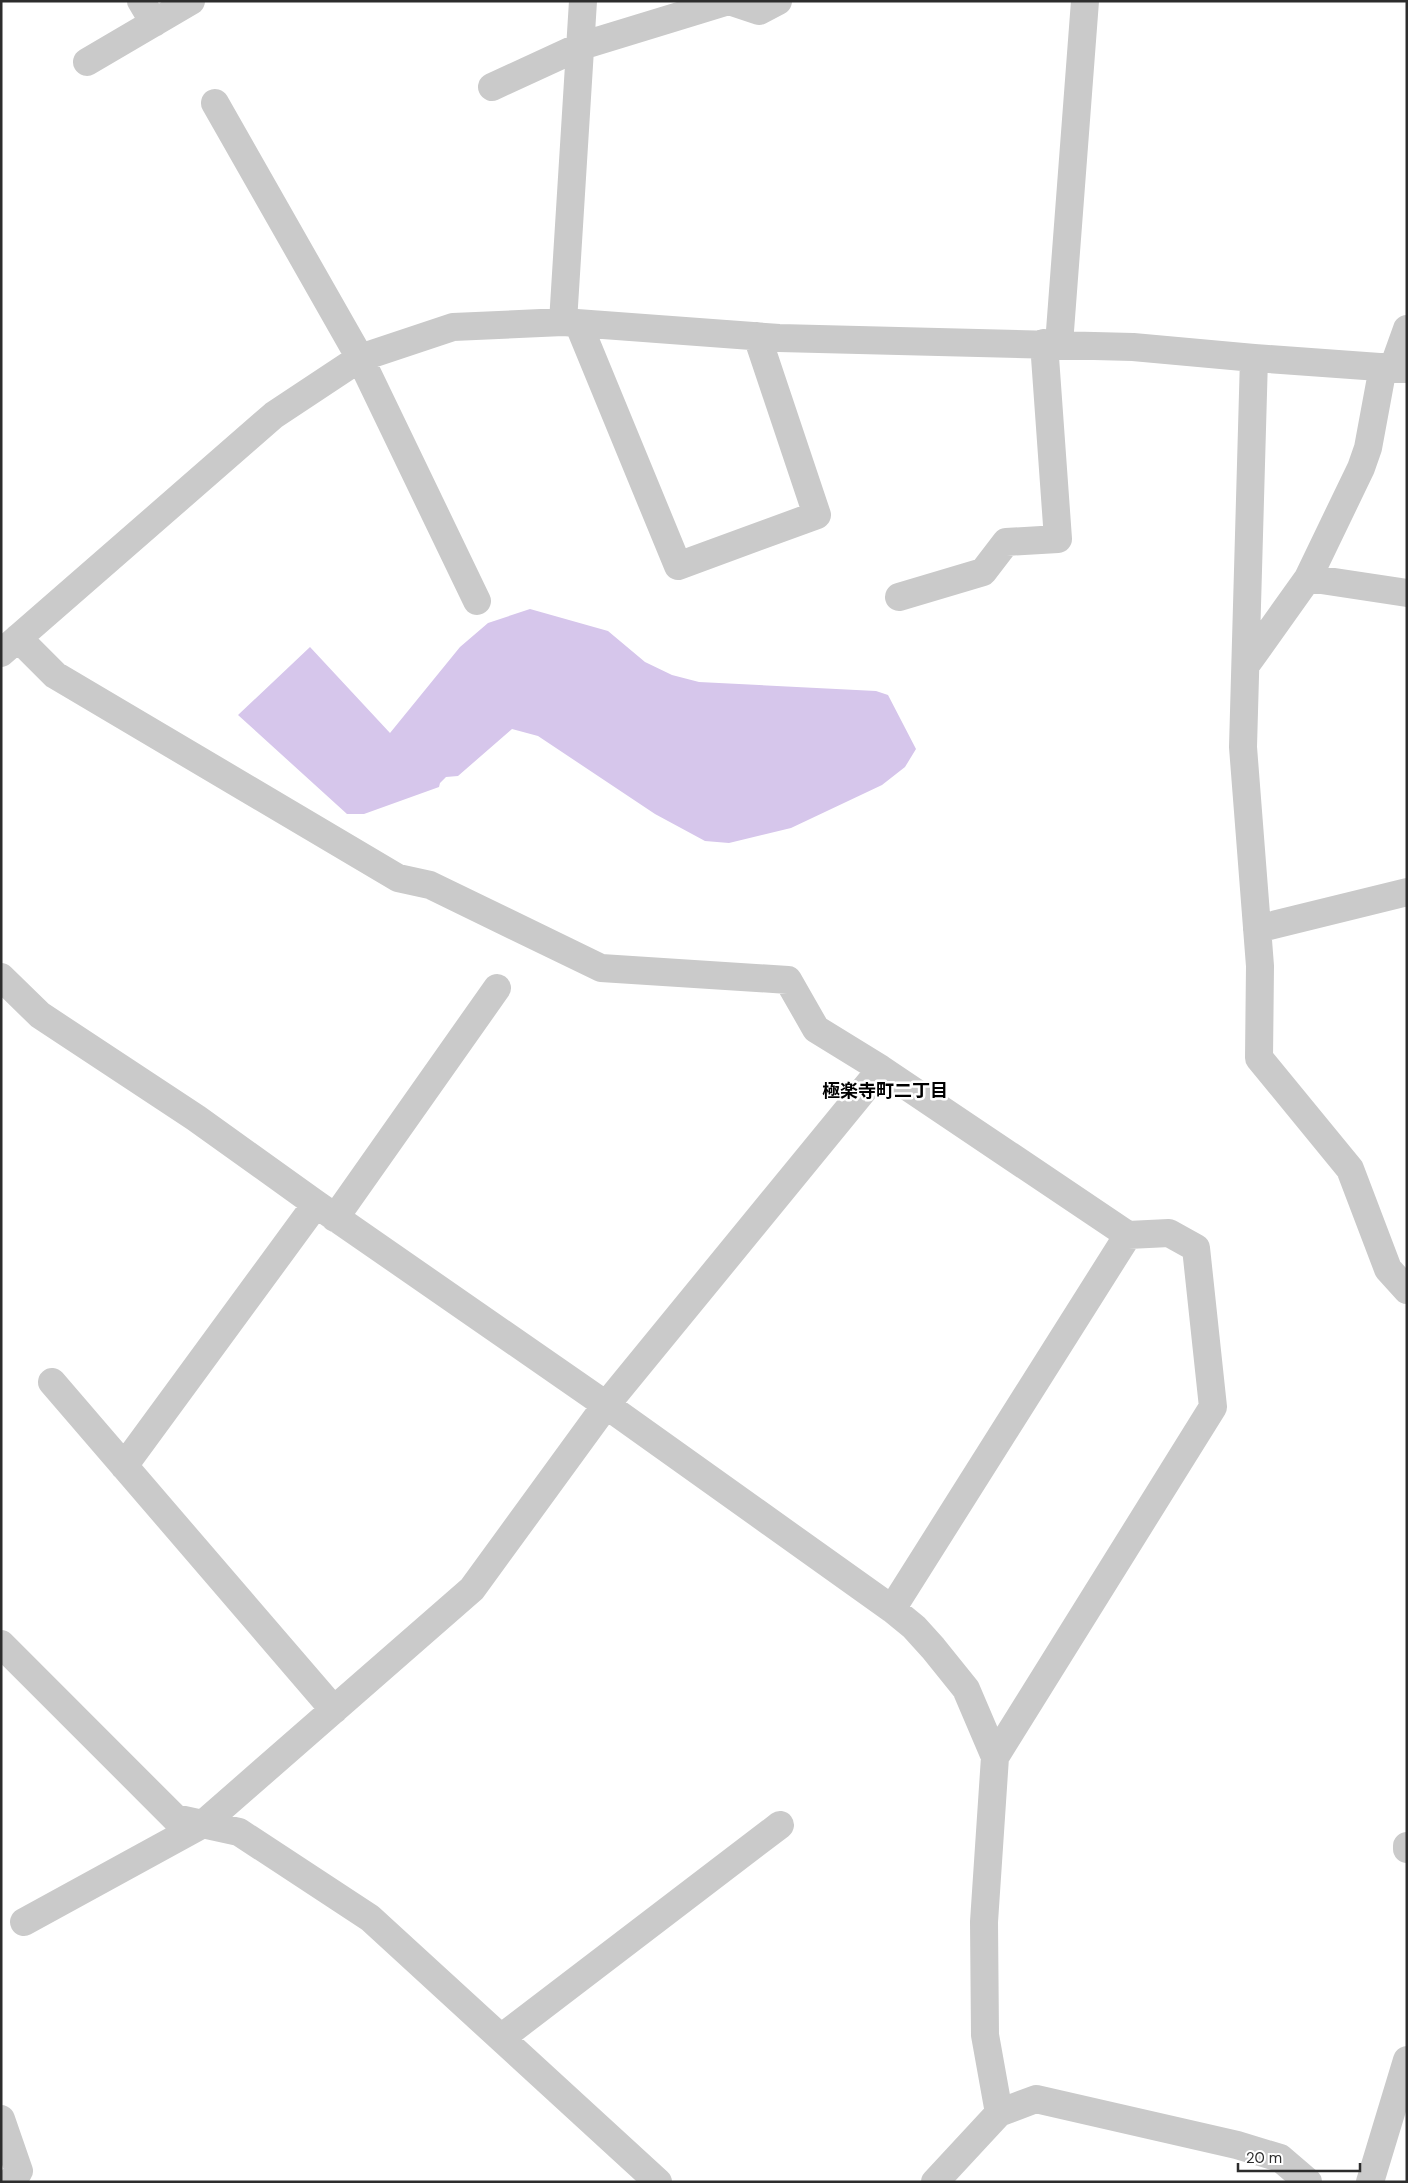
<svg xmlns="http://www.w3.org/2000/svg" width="1408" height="2183" viewBox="0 0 1408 2183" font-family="'DM Sans','Noto Sans JP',sans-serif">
	<rect width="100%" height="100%" fill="#fff"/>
	<!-- water -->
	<path fill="#d6c6eb" d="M 530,609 L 608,631 L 645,662 L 672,675 L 699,682 L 876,691 L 888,695 L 916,749 L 905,767 L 882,785 L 791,828 L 729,843 L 705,841 L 655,814 L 538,736 L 512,729 L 458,776 L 446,777 L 440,783 L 439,787 L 364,814 L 347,814 L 238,715 L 310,647 L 390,733 L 460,647 L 488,623 Z"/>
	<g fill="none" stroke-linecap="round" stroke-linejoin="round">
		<!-- minor -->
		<path stroke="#cacaca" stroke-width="28" d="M 141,1 L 154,23
			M 729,1 L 759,11 L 778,1
			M 87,62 L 191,1
			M 492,87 L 581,46 L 728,1
			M 215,103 L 360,358 L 477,601
			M 563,322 L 583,1
			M 578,323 L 678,566 L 817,515 L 757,336
			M 1059,344 L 1085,1
			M 1254,358 L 1243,747 L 1260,966 L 1259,1058 L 1350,1169 L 1388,1269 L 1407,1290
			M 1393,368 L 1407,329
			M 1308,578 L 1407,593
			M 899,597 L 983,572 L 1006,542 L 1058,539 L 1044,343
			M 18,638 L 55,675 L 398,878 L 430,885 L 601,968 L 788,980 L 816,1029 L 881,1069 L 1128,1235 L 1169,1233 L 1196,1248 L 1213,1407 L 995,1757
			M 1,653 L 274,415 L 360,358 L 453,327 L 563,322 L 779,338 L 1133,347 L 1254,358 L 1407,369
			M 1246,665 L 1308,578 L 1361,468 L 1368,448 L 1383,367
			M 1257,929 L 1407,892
			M 1,977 L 40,1015 L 196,1118 L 316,1204 L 606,1405 L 892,1609 L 914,1627 L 933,1648 L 966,1689 L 995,1757 L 984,1922 L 985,2035 L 999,2113
			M 335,1218 L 497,988
			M 52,1382 L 334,1710
			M 124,1466 L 316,1204
			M 892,1609 L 1128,1235
			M 1,1644 L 175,1818 L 239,1832 L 370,1918 L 658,2182
			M 1407,1846 L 1407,1849
			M 24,1922 L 203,1824 L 472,1589 L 606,1405 L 881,1069
			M 501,2038 L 780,1825
			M 1,2119 L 19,2171 L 11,2182
			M 935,2182 L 999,2113 L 1036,2099 L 1237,2145 L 1280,2158 L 1308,2182
			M 1370,2182 L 1407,2060"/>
	</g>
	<g text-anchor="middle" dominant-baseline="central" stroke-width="5" stroke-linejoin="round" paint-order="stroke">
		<!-- neighbourhood labels -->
		<g font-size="18" font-weight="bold" fill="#000" stroke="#fff">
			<text x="885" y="1091">極楽寺町二丁目</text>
		</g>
	</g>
	<!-- border -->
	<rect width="1408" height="2183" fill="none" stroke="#2d2d2d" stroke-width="5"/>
	<!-- scale -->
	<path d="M1238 2163v8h122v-8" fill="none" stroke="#2d2d2d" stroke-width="2.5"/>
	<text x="1246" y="2163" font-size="15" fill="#2d2d2d" stroke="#ffffff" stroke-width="4" paint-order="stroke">20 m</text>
</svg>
